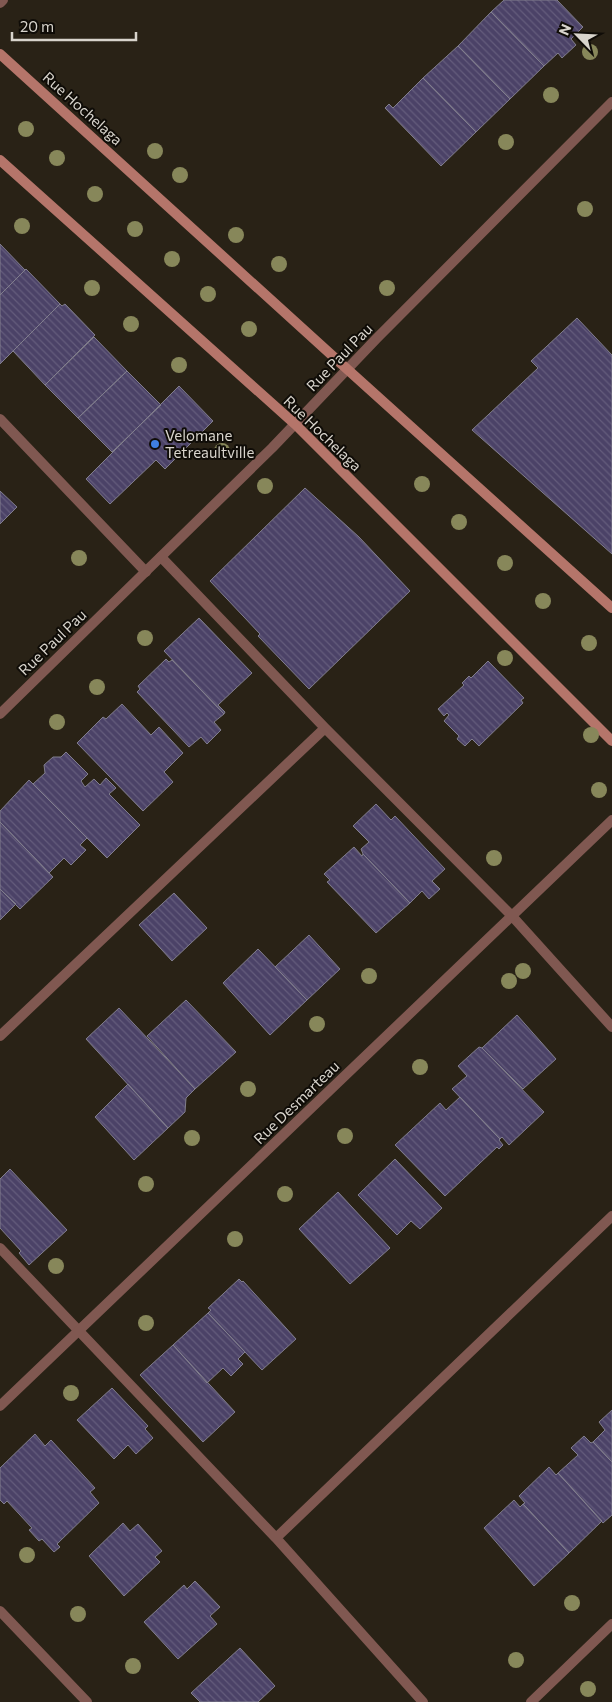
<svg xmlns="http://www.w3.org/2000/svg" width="612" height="1702" viewBox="0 0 612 1702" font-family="Commissioner,sans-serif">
	<defs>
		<pattern id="building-back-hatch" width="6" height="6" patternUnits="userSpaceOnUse" patternTransform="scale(1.25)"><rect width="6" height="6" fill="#4b4267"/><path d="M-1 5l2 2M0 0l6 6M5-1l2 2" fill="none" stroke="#645c7c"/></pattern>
	</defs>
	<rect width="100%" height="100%" fill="#292216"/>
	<!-- building -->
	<path fill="url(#building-back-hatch)" stroke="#817e8d" d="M 504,0 L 557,0 L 583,27 L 571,39 L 576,45 L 562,58 L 558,53 L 544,66 L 491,12 Z
		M 491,12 L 544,66 L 510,99 L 458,46 Z
		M 458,46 L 510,99 L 476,132 L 423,78 Z
		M 423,78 L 476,132 L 441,166 L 385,108 L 389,104 L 393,108 Z
		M 0,244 L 25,270 L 0,295 Z
		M 26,269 L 60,304 L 0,364 L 0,295 Z
		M 60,304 L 62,306 L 65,304 L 95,335 L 45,385 L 13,351 Z
		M 577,318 L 612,355 L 612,554 L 472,430 L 538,368 L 531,361 Z
		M 94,337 L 127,371 L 78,418 L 45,385 Z
		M 127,371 L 161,405 L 112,452 L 78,418 Z
		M 179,386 L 213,421 L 165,469 L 156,460 L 110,504 L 86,479 Z
		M 305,488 L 359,537 L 410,591 L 309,689 L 258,636 L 260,634 L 210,581 Z
		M 0,491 L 17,507 L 0,524 Z
		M 199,618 L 252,673 L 218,705 L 225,712 L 224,714 L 164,651 Z
		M 166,659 L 169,662 L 172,660 L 224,714 L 214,722 L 221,730 L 207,744 L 201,737 L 189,747 L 137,692 L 140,689 L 138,686 Z
		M 488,661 L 524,698 L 521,700 L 523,703 L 479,746 L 472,739 L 465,746 L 457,739 L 459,736 L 444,721 L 449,715 L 447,713 L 444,716 L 438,709 L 464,685 L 462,683 L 469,676 L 471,678 Z
		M 122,704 L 151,735 L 159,727 L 183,753 L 164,772 L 173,782 L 143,811 L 77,743 L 103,717 L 106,719 Z
		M 66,752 L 88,774 L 81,781 L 85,787 L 94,779 L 100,785 L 106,778 L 116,788 L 109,794 L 140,825 L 107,858 L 33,784 L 45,773 L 44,765 L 53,757 L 61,757 Z
		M 29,780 L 87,838 L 80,845 L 86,850 L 71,865 L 64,858 L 49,873 L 0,822 L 0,811 Z
		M 376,804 L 391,820 L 395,816 L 445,869 L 432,881 L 440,889 L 429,899 L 422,891 L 410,903 L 363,854 L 361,849 L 369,842 L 353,826 Z
		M 0,822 L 53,877 L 20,909 L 0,889 Z
		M 354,847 L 362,856 L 363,854 L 410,903 L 376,933 L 327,882 L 330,880 L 324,874 Z
		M 0,889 L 16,904 L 0,920 Z
		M 174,893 L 207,928 L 172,961 L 139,925 Z
		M 309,935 L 340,969 L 307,1000 L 275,967 Z
		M 258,949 L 307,1000 L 270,1035 L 223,983 Z
		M 186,1000 L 236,1052 L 195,1089 L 147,1036 Z
		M 119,1008 L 195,1089 L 186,1098 L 185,1112 L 168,1128 L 86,1039 Z
		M 517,1015 L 556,1059 L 523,1089 L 482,1048 Z
		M 479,1047 L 482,1048 L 544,1112 L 509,1145 L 502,1137 L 500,1139 L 452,1089 L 467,1076 L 458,1066 Z
		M 128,1084 L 168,1128 L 134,1160 L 95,1117 Z
		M 460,1097 L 500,1139 L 499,1140 L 503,1145 L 499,1149 L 497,1147 L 445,1196 L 395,1145 L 440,1103 L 446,1110 Z
		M 395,1159 L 442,1208 L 420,1229 L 411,1221 L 397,1235 L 358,1195 Z
		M 10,1169 L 67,1230 L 29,1265 L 19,1253 L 21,1251 L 0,1228 L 0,1179 Z
		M 338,1192 L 390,1248 L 350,1284 L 299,1229 Z
		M 239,1279 L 242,1282 L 243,1281 L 296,1339 L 262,1370 L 208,1313 L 211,1310 L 208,1308 Z
		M 208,1313 L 245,1352 L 238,1359 L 243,1364 L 231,1376 L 223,1368 L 207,1383 L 173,1345 Z
		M 173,1345 L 235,1412 L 203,1442 L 140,1375 Z
		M 112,1388 L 148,1426 L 145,1429 L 153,1438 L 136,1454 L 128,1445 L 114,1459 L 77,1420 Z
		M 612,1410 L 612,1462 L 593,1442 L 605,1430 L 599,1422 Z
		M 35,1434 L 45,1446 L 51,1440 L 95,1488 L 90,1492 L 99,1503 L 57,1544 L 60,1547 L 54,1552 L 42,1539 L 39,1541 L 29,1530 L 32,1528 L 7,1501 L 4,1504 L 0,1500 L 0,1468 Z
		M 584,1436 L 591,1443 L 593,1442 L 612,1462 L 612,1515 L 603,1523 L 558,1473 L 578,1455 L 571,1448 Z
		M 549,1467 L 556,1475 L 558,1473 L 602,1521 L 569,1553 L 523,1504 L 525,1503 L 519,1496 Z
		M 514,1500 L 520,1507 L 523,1504 L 569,1553 L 534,1586 L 484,1528 Z
		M 123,1523 L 130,1531 L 138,1524 L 162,1551 L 155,1557 L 160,1562 L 124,1596 L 89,1556 Z
		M 195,1581 L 220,1607 L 210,1616 L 217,1624 L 178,1659 L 144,1622 L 184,1585 L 187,1589 Z
		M 240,1648 L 275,1686 L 258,1702 L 200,1702 L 191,1693 Z"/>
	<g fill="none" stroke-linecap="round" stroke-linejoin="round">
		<!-- lane -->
		<path stroke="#805851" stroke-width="10" d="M 0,419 L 146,572
			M 161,557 L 325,728 L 512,916 L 612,1027
			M 0,1036 L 325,728
			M 0,1248 L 276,1538 L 423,1702
			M 276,1538 L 612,1216"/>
		<!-- street -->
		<path stroke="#805851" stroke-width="10" d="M 0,3 L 3,0
			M 0,714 L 272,448 L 377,338 L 612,102
			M 0,1406 L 612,820
			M 0,1611 L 87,1702
			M 531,1702 L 612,1624"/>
		<!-- secondary -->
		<path stroke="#b5756a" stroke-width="10" d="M 0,54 L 347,369 L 612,608
			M 0,160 L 296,425 L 612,741"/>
	</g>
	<!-- trees -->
	<g fill="#87875a">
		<circle cx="590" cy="52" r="8"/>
		<circle cx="551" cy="95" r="8"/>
		<circle cx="26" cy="129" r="8"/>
		<circle cx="506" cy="142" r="8"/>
		<circle cx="155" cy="151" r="8"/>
		<circle cx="57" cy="158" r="8"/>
		<circle cx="180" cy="175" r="8"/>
		<circle cx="95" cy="194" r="8"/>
		<circle cx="585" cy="209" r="8"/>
		<circle cx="22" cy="226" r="8"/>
		<circle cx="135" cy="229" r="8"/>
		<circle cx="236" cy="235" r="8"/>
		<circle cx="172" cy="259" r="8"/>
		<circle cx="279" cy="264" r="8"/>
		<circle cx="92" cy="288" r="8"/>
		<circle cx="387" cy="288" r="8"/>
		<circle cx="208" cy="294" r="8"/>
		<circle cx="131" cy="324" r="8"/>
		<circle cx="249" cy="329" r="8"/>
		<circle cx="179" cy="365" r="8"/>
		<circle cx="222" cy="451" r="8"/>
		<circle cx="422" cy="484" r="8"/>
		<circle cx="265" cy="486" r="8"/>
		<circle cx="459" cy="522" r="8"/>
		<circle cx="79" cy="558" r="8"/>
		<circle cx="505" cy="563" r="8"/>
		<circle cx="543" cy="601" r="8"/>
		<circle cx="145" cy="638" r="8"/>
		<circle cx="589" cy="643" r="8"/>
		<circle cx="505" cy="658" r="8"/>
		<circle cx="97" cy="687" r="8"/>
		<circle cx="57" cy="722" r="8"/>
		<circle cx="591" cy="735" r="8"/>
		<circle cx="599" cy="790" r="8"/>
		<circle cx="494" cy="858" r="8"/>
		<circle cx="523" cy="971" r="8"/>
		<circle cx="369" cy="976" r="8"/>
		<circle cx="509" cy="981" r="8"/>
		<circle cx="317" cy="1024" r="8"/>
		<circle cx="420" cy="1067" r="8"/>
		<circle cx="248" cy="1089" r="8"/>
		<circle cx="345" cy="1136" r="8"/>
		<circle cx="192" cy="1138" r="8"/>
		<circle cx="146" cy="1184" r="8"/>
		<circle cx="285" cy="1194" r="8"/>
		<circle cx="235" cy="1239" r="8"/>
		<circle cx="56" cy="1266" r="8"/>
		<circle cx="146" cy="1323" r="8"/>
		<circle cx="71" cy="1393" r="8"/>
		<circle cx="27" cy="1555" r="8"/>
		<circle cx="572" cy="1603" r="8"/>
		<circle cx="78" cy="1614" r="8"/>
		<circle cx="516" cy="1660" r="8"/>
		<circle cx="133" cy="1666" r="8"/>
		<circle cx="588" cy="1689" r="8"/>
	</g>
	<!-- markers -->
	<circle fill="#3f7fe0" stroke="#0f0c07" stroke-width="2" cx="155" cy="444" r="5"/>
	<g text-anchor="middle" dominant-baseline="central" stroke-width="4" stroke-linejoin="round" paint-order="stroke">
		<!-- street labels -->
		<g font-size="15" fill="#d8d4cc" stroke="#0f0c07">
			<text transform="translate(83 108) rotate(42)">Rue Hochelaga</text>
			<text transform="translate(339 357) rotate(-46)">Rue Paul Pau</text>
			<text transform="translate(323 433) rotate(44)">Rue Hochelaga</text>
			<text transform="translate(52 642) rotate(-44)">Rue Paul Pau</text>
			<text transform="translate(296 1102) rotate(-44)">Rue Desmarteau</text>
		</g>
		<!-- poi labels -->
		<g font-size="15" fill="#d8d4cc" stroke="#0f0c07" text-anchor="start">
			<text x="165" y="435">Velomane<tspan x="165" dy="17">Tetreaultville</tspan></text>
		</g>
	</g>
	<!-- north arrow -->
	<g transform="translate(577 35) rotate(294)" stroke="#0f0c07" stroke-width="4" paint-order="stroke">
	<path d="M0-4L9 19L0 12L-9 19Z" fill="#d8d4cc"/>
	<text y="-8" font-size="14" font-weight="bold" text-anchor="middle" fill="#d8d4cc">N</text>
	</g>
	<!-- scale -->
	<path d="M12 32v8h124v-8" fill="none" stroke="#d8d4cc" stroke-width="2.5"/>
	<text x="20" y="32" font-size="15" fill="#d8d4cc" stroke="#0f0c07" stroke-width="4" paint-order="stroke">20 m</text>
</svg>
